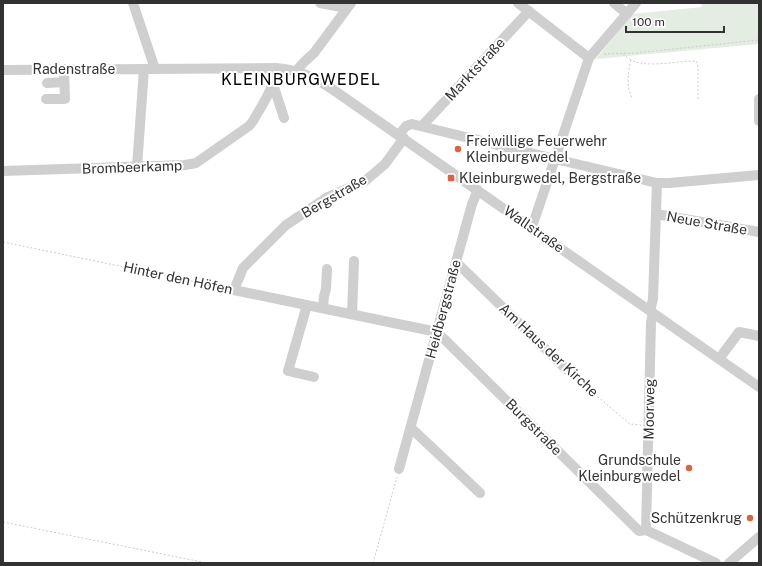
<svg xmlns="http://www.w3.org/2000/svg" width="762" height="566" viewBox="0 0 762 566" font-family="'Public Sans',sans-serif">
	<rect width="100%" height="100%" fill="#fff"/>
	<!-- green -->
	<path fill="#e4ede1" d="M 701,3 L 759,3 L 759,44 L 596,59 L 632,14 L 702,7 Z"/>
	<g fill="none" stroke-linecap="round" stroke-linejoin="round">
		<!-- path -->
		<path stroke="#ccc" stroke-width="1" stroke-dasharray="2 2" stroke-linecap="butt" d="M 604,54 L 635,53 L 759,40
			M 623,54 C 628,58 633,62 640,63 C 655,66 679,61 696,61 L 697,63 L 698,68 L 698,100
			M 631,60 C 628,72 626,87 632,98
			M 3,242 L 226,288
			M 573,376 L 630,424 L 641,425
			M 3,522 L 207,563
			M 373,563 L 397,477"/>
		<!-- minor -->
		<path stroke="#cfcfcf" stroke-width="10" d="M 133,3 L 155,69
			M 320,3 L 347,8
			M 518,3 L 589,58
			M 614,3 L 627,14
			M 3,70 L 276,68 C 300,70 316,78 335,91 L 759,387
			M 296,71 L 304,62 L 314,53 L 351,3
			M 47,83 L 64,82
			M 273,84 L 284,118
			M 46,99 L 65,99 L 64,69
			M 759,99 L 759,121
			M 422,126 L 529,11
			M 399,135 L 406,126 L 412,124 L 555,159 L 657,183 L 669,183 L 759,175
			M 404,138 L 385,164 L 365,181 L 328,197 L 286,225 L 243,268 L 234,290 L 437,332
			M 137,167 L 144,69
			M 3,171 L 185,165 L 196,163 L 249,126 L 253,121 C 262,105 275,87 276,68
			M 656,214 L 759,232
			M 532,227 L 589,58 L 636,3
			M 456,262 L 567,370
			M 307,305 L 288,371 L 314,377
			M 323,308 L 324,296 L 326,289 L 327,269
			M 650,311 L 653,299 L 657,183
			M 352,314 L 354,261
			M 437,332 L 639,531 L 646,530 L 716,563
			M 719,359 L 739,332 L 759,336
			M 411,428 L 480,493
			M 399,469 L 472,204 L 478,190
			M 646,530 L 651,322 L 653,313
			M 729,563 L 759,537"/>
	</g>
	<!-- markers -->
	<g fill="#df623d" stroke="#fff" stroke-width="1.5">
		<circle cx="458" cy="149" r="4"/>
		<rect x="447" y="174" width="8" height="8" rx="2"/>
		<circle cx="689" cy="468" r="4"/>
		<circle cx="750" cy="518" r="4"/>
	</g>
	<g text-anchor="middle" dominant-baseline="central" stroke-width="4" stroke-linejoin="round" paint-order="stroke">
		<!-- street labels -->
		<g font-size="14" fill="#323232" stroke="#fff">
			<text x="74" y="69">Radenstraße</text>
			<text transform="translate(475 69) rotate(-47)">Marktstraße</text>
			<text transform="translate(132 167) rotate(-2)">Brombeerkamp</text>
			<text transform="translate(334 196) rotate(-30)">Bergstraße</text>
			<text transform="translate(707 223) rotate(10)">Neue Straße</text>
			<text transform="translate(534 229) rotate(35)">Wallstraße</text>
			<text transform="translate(178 278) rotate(12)">Hinter den Höfen</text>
			<text transform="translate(443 309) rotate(-75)">Heidbergstraße</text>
			<text transform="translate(549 350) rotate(43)">Am Haus der Kirche</text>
			<text transform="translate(649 409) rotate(-89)">Moorweg</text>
			<text transform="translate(534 427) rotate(45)">Burgstraße</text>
		</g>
		<!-- poi labels -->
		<g font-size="14" fill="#323232" stroke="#fff" text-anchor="start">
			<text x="466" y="141">Freiwillige Feuerwehr<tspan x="466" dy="16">Kleinburgwedel</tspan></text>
			<text x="459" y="178">Kleinburgwedel, Bergstraße</text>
			<text x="681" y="460" text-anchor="end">Grundschule<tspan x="681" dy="16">Kleinburgwedel</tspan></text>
			<text x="742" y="518" text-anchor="end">Schützenkrug</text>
		</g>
		<!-- quarter labels -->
		<g font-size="16" letter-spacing="1" fill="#000" stroke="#fff">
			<text x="301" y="79">KLEINBURGWEDEL</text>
		</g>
	</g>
	<!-- border -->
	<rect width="762" height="566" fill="none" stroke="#323232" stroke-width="8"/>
	<!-- scale -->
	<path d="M626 26v6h98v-6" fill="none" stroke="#323232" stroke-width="2"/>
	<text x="632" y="26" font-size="12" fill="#323232" stroke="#ffffff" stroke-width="3" paint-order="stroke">100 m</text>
</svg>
